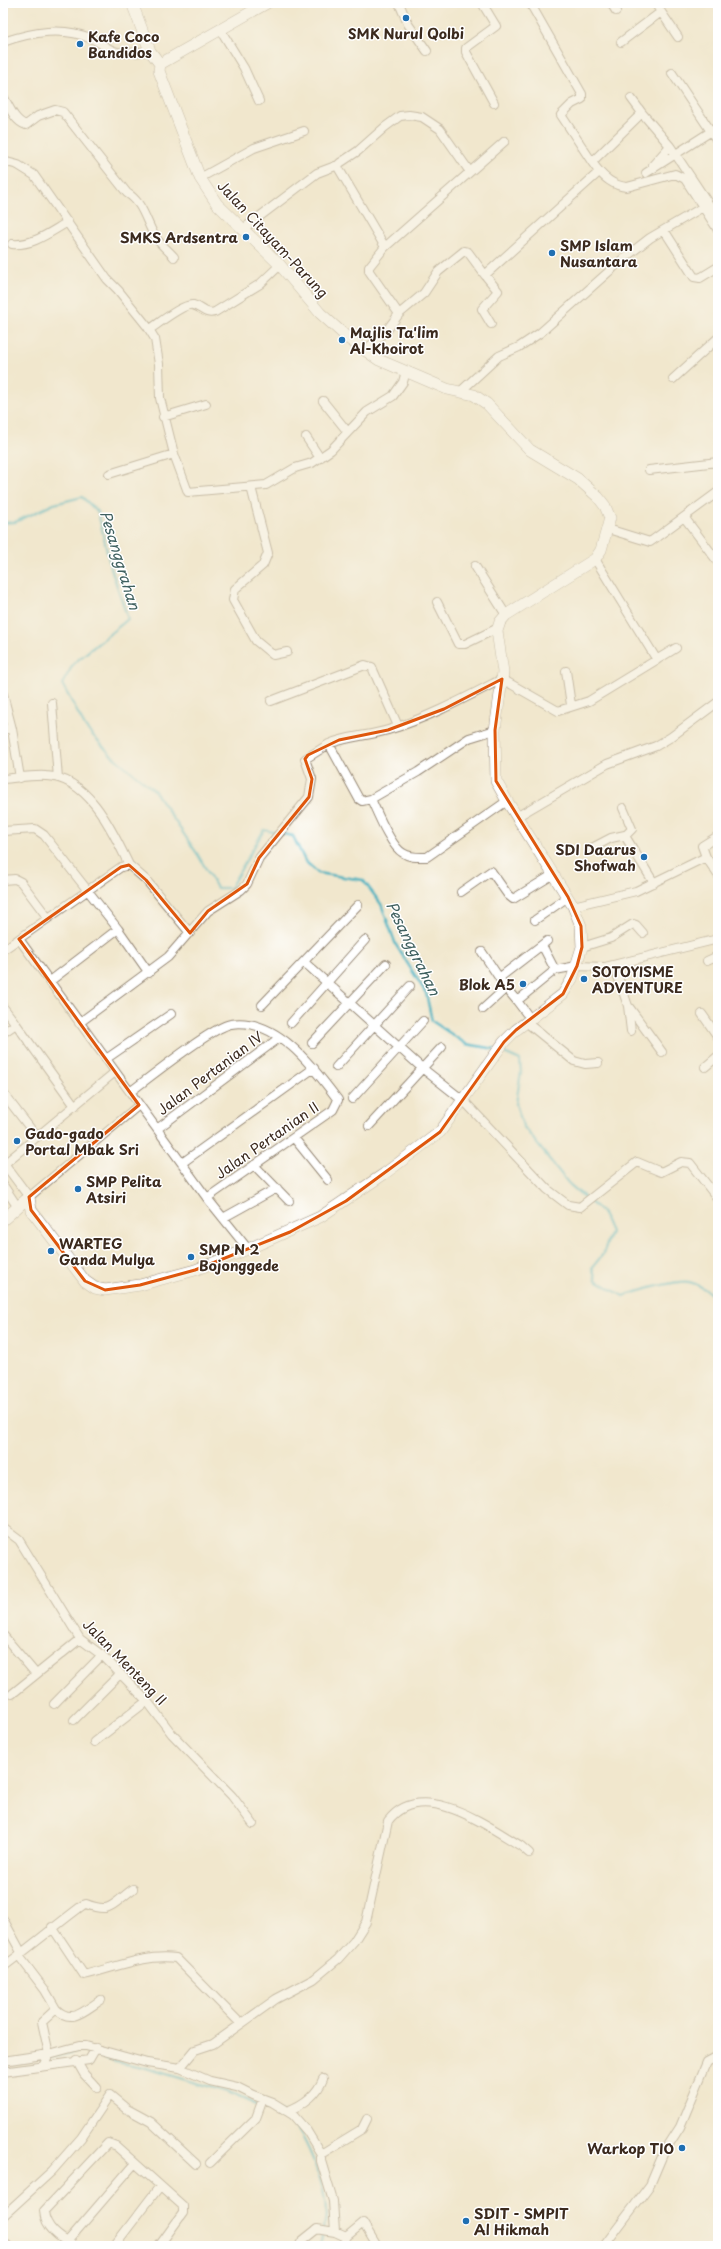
<svg xmlns="http://www.w3.org/2000/svg" width="721" height="2249" viewBox="0 0 721 2249" font-family="'Playpen Sans',sans-serif">
	<rect width="100%" height="100%" fill="#fff"/>
	<filter id="ink" filterUnits="userSpaceOnUse"><feTurbulence type="fractalNoise" baseFrequency=".025" numOctaves="2"/><feDisplacementMap in="SourceGraphic" scale="8" xChannelSelector="R" yChannelSelector="G"/><feConvolveMatrix kernelMatrix="1 2 1 2 8 2 1 2 1" color-interpolation-filters="sRGB"/></filter>
	<filter id="wash" filterUnits="userSpaceOnUse"><feTurbulence type="fractalNoise" baseFrequency=".012" numOctaves="4" result="noise"/><feDisplacementMap in="SourceGraphic" scale="16" xChannelSelector="R" yChannelSelector="G"/><feGaussianBlur stdDeviation="0.9" result="paint"/><feColorMatrix in="noise" values="0 0 0 0 0 0 0 0 0 0 0 0 0 0 0 0 0 1.4 0 .05"/><feComposite in="paint" operator="in"/></filter>
	<g filter="url(#wash)">
		<rect width="100%" height="100%" fill="#f1e7cd"/>
		<g fill="none" stroke-linecap="round" stroke-linejoin="round">
			<!-- stream -->
			<path stroke="#44b1c0" stroke-width="2.5" d="M 3,523 L 15,522 L 54,504 L 82,497 L 98,512 L 110,565 L 128,619 L 74,663 L 62,684 L 86,728 L 111,755 L 154,790 L 198,855 L 217,888 L 230,888 L 264,830 L 293,836 L 305,861 L 318,873 L 363,880 L 381,904 L 396,945 L 426,993 L 432,1021 L 466,1044 L 495,1049
				M 502,1052 L 520,1060 L 521,1072 L 516,1104 L 523,1126 L 569,1184 L 602,1212 L 611,1232 L 603,1254 L 592,1268 L 596,1280 L 623,1296 C 639,1291 673,1280 689,1282 C 700,1284 710,1293 718,1300
				M 49,2058 L 81,2050 L 116,2062 L 142,2067 L 227,2092 L 257,2105
				M 265,2108 C 270,2110 277,2111 282,2114 C 306,2127 325,2187 326,2213 C 326,2223 322,2236 320,2246"/>
		</g>
	</g>
	<g filter="url(#ink)">
		<g fill="none" stroke-linecap="round" stroke-linejoin="round">
			<!-- street casing -->
			<g stroke="#968876" stroke-width="10">
				<path id="street" d="M 399,3 L 408,24 L 427,51
					M 482,3 L 496,26 L 466,48 L 466,52 L 494,103
					M 530,3 L 582,94 L 582,99 L 572,104 L 561,115 L 592,162
					M 611,3 L 616,11
					M 655,3 L 678,37
					M 220,29 L 244,68 L 259,101
					M 3,42 C 32,32 63,26 92,39 C 100,42 106,48 114,51 C 124,55 139,52 150,51
					M 621,42 L 661,12
					M 672,73 L 718,142
					M 3,96 C 9,106 14,121 26,125 L 38,116 L 55,110 L 63,112 L 127,193 C 142,202 145,218 153,233 C 157,242 167,249 174,257
					M 631,98 L 642,113
					M 3,161 L 18,165 L 34,175 L 107,279 L 118,290 L 147,326 L 155,339 L 159,364 L 160,398 L 174,454
					M 653,165 L 670,146
					M 646,173 L 718,127
					M 200,178 L 254,148 L 304,131
					M 718,218 L 670,146 L 642,113 L 592,162 C 600,174 612,186 627,187 L 675,174 L 685,179 L 718,230
					M 243,229 L 317,173 L 338,165
					M 664,230 L 694,277 L 700,278 L 718,267
					M 12,244 C 33,246 50,232 68,222
					M 385,247 L 339,169 L 338,165 L 340,163 L 358,151 L 385,127 L 400,116 L 409,115 L 422,117 L 440,129 L 470,172
					M 485,275 L 498,291 L 482,309 L 491,324
					M 399,314 L 369,271 L 369,267 L 385,247 L 505,141
					M 150,329 C 158,324 184,303 193,305 C 202,307 205,315 215,312 L 260,284 L 280,265
					M 365,351 L 387,330 L 399,314 L 424,293 L 438,272 L 464,251 L 468,252 L 485,275 L 599,172
					M 673,379 L 718,338
					M 461,391 L 499,356 L 519,347 L 540,333 L 623,259 L 650,238 L 703,207
					M 323,401 L 347,431
					M 163,417 L 206,404
					M 306,437 L 320,458
					M 649,470 L 718,462
					M 109,474 L 174,454 L 188,492 L 266,485 L 295,468 L 312,463 L 331,450 L 367,412 L 393,396 L 403,382 L 406,371
					M 251,487 L 268,553 L 263,565 L 235,589 L 233,600 L 256,641 L 273,655 L 287,652
					M 684,517 L 718,562
					M 608,529 L 650,542 L 718,492
					M 595,559 L 657,660
					M 475,566 L 506,615
					M 437,602 L 458,644 L 465,644 L 498,628
					M 566,671 L 571,705
					M 3,694 L 12,729 L 20,778
					M 271,701 L 365,665 L 372,667 L 374,672 L 398,726
					M 52,703 L 58,778
					M 3,729 L 12,729
					M 495,730 L 469,738 L 418,772 L 371,799 C 377,812 391,847 403,853 C 410,858 419,857 427,857 L 507,801
					M 3,779 C 17,778 32,775 46,776 C 89,777 113,832 129,865
					M 371,799 L 362,801 L 359,799 L 329,744 C 348,736 369,736 388,730 C 428,718 465,698 502,679 L 558,711 L 589,701 L 676,648
					M 623,808 L 632,829 L 625,836 L 654,883
					M 518,816 L 607,764 L 656,746 L 671,737 L 718,702
					M 3,831 L 35,829 L 44,835 L 118,929 L 149,973
					M 590,849 L 611,838 L 625,835
					M 706,857 L 702,846 L 718,836
					M 3,880 L 15,879 L 21,882 L 48,918
					M 461,892 L 491,871 L 508,895 L 513,899 L 554,874
					M 573,906 L 636,891 L 706,857 L 718,875
					M 535,920 L 568,897
					M 19,939 L 207,1198 L 248,1249
					M 542,945 L 555,970
					M 582,947 L 611,938 L 633,924 L 636,925 L 643,933
					M 3,950 L 121,867 L 129,865 L 146,880 L 190,933
					M 482,952 L 506,988
					M 707,961 L 718,956
					M 304,962 L 422,1068 L 464,1101 L 547,1189 L 568,1205 L 580,1207 L 637,1162 L 661,1172 L 681,1162 L 690,1163 L 718,1199
					M 614,965 L 628,1006 L 631,1031
					M 499,978 L 547,941
					M 49,982 L 118,929
					M 262,1005 L 358,905
					M 3,1007 L 16,1024 L 3,1033
					M 629,1007 L 662,1052
					M 483,1009 L 506,988 L 517,1001
					M 526,1013 L 517,1001 L 555,970 L 577,966 L 605,967 L 718,939
					M 702,1014 L 718,1037
					M 526,1022 L 574,1061 L 585,1064 L 598,1063
					M 79,1023 L 168,957 L 208,911 L 241,890 L 247,884 L 259,858 L 309,797 L 312,779 L 305,759 L 329,744
					M 291,1023 L 365,940
					M 16,1024 L 75,1106
					M 312,1043 L 386,964
					M 106,1059 L 171,1014
					M 336,1067 L 410,986
					M 705,1067 L 718,1056
					M 130,1092 C 149,1078 212,1027 231,1024 C 277,1017 314,1068 338,1100 L 333,1110 L 207,1198
					M 3,1093 L 37,1137
					M 352,1099 L 423,1021
					M 369,1126 L 442,1047
					M 157,1129 L 279,1038
					M 294,1138 L 328,1180
					M 3,1162 L 29,1197 L 139,1105
					M 182,1163 L 314,1068
					M 3,1165 L 115,1072
					M 254,1165 L 289,1201
					M 3,1185 L 17,1206
					M 223,1218 L 277,1188
					M 3,1528 L 19,1540 L 80,1639 L 103,1656 L 147,1701 L 172,1734 L 232,1796 L 253,1824
					M 3,1635 L 36,1674
					M 12,1694 L 80,1639
					M 54,1704 L 102,1655
					M 74,1720 L 120,1674
					M 94,1742 L 147,1701
					M 3,1919 L 21,1952
					M 52,1927 L 84,1975 C 114,1968 144,1954 176,1958 L 241,2024
					M 19,1956 L 45,1990 L 56,2009 L 42,2022 L 49,2054 L 44,2064
					M 3,1967 C 30,1947 55,1926 83,1905 L 86,1904 C 112,1914 112,1904 133,1889
					M 56,2009 C 72,2025 85,2010 101,2000
					M 76,2060 L 84,2074 L 97,2088
					M 3,2061 L 49,2054 L 79,2046 L 86,2046 L 147,2063 L 180,2068 L 210,2081 L 237,2087 L 253,2095 L 272,2102 L 293,2115 L 307,2131 L 321,2154 L 321,2161 L 333,2201 L 335,2232
					M 180,2068 L 195,2050 L 213,2044 L 276,1999 L 314,1979 L 338,1959 L 354,1941 L 366,1922 L 388,1821 C 421,1777 487,1826 521,1846 L 529,1853
					M 3,2072 L 89,2060 L 96,2048
					M 287,2111 C 303,2105 317,2095 323,2079
					M 321,2154 L 362,2129 L 367,2119
					M 210,2163 L 256,2118 L 263,2099
					M 3,2216 L 52,2171 L 81,2138 L 110,2095 L 127,2109 L 151,2122 L 196,2164
					M 346,2237 L 363,2223 L 377,2246
					M 3,2241 L 8,2246
					M 67,2242 L 135,2163
					M 74,2246 C 60,2238 45,2228 44,2211 L 108,2143 L 116,2146 L 183,2206 L 183,2213 L 159,2246
					M 114,2246 L 160,2186
					M 299,2246 L 302,2241 L 317,2229 L 335,2232 L 346,2237 L 345,2246
					M 604,2246 L 650,2185 L 664,2152 L 680,2127 L 707,2062 L 718,2056"/>
			</g>
			<!-- secondary casing -->
			<g stroke="#968876" stroke-width="12">
				<path id="secondary" d="M 132,3 L 150,51 L 160,64
					M 3,1220 L 29,1197 L 31,1210 L 85,1281 L 95,1288 L 105,1290 L 140,1285 L 195,1270 L 248,1249 L 320,1217 L 384,1174 L 440,1132 L 504,1042 L 516,1030 L 563,994 L 572,979 L 582,947 L 581,926 L 573,906 L 507,801 L 496,781 L 495,730 L 503,672 L 497,631 L 500,622 L 506,615 L 595,559 L 601,550 L 610,518 L 605,506 L 598,497 L 578,479 L 530,450 L 487,404 L 474,395 L 447,389 L 379,360 L 349,339 L 320,313 L 280,265 L 217,204 L 200,178 L 159,71 L 160,64 L 267,3"/>
			</g>
			<!-- street -->
			<use href="#street" stroke="#fff" stroke-width="8"/>
			<!-- secondary -->
			<use href="#secondary" stroke="#fff" stroke-width="11"/>
		</g>
	</g>
	<!-- marked area -->
	<path d="M0 0H721V2249H0ZM 502,679 L 495,730 L 496,781 L 568,897 L 581,926 L 582,947 L 577,966 L 563,994 L 516,1030 L 504,1042 L 440,1132 L 346,1201 L 290,1232 L 195,1270 L 140,1285 L 105,1290 L 85,1281 L 31,1210 L 29,1197 L 139,1105 L 19,939 L 121,867 L 129,865 L 146,880 L 190,933 L 208,911 L 247,884 L 259,858 L 309,797 L 312,779 L 305,759 L 308,755 L 339,740 L 388,730 L 444,709 Z" fill="#f1e7cd" fill-opacity=".55" fill-rule="evenodd"/>
	<path fill="none" stroke="#df570d" stroke-width="3" stroke-linejoin="round" d="M 502,679 L 495,730 L 496,781 L 568,897 L 581,926 L 582,947 L 577,966 L 563,994 L 516,1030 L 504,1042 L 440,1132 L 346,1201 L 290,1232 L 195,1270 L 140,1285 L 105,1290 L 85,1281 L 31,1210 L 29,1197 L 139,1105 L 19,939 L 121,867 L 129,865 L 146,880 L 190,933 L 208,911 L 247,884 L 259,858 L 309,797 L 312,779 L 305,759 L 308,755 L 339,740 L 388,730 L 444,709 Z"/>
	<!-- markers -->
	<g fill="#1f6fb2" stroke="#fff" stroke-width="1.5">
		<circle cx="406" cy="18" r="4"/>
		<circle cx="80" cy="44" r="4"/>
		<circle cx="246" cy="237" r="4"/>
		<circle cx="552" cy="253" r="4"/>
		<circle cx="342" cy="340" r="4"/>
		<circle cx="644" cy="857" r="4"/>
		<circle cx="584" cy="979" r="4"/>
		<circle cx="523" cy="984" r="4"/>
		<circle cx="17" cy="1141" r="4"/>
		<circle cx="78" cy="1189" r="4"/>
		<circle cx="51" cy="1251" r="4"/>
		<circle cx="191" cy="1257" r="4"/>
		<circle cx="682" cy="2148" r="4"/>
		<circle cx="466" cy="2221" r="4"/>
	</g>
	<g text-anchor="middle" dominant-baseline="central" stroke-width="3" stroke-linejoin="round" paint-order="stroke">
		<!-- poi labels -->
		<g font-size="14" font-weight="bold" fill="#3b2a1e" stroke="#fff" text-anchor="start">
			<text x="406" y="33" text-anchor="middle">SMK Nurul Qolbi</text>
			<text x="88" y="36">Kafe Coco<tspan x="88" dy="16">Bandidos</tspan></text>
			<text x="238" y="237" text-anchor="end">SMKS Ardsentra</text>
			<text x="560" y="245">SMP Islam<tspan x="560" dy="16">Nusantara</tspan></text>
			<text x="350" y="332">Majlis Ta'lim<tspan x="350" dy="16">Al-Khoirot</tspan></text>
			<text x="636" y="849" text-anchor="end">SDI Daarus<tspan x="636" dy="16">Shofwah</tspan></text>
			<text x="592" y="971">SOTOYISME<tspan x="592" dy="16">ADVENTURE</tspan></text>
			<text x="515" y="984" text-anchor="end">Blok A5</text>
			<text x="25" y="1133">Gado-gado<tspan x="25" dy="16">Portal Mbak Sri</tspan></text>
			<text x="86" y="1181">SMP Pelita<tspan x="86" dy="16">Atsiri</tspan></text>
			<text x="59" y="1243">WARTEG<tspan x="59" dy="16">Ganda Mulya</tspan></text>
			<text x="199" y="1249">SMP N 2<tspan x="199" dy="16">Bojonggede</tspan></text>
			<text x="674" y="2148" text-anchor="end">Warkop TIO</text>
			<text x="474" y="2213">SDIT - SMPIT<tspan x="474" dy="16">Al Hikmah</tspan></text>
		</g>
		<!-- street labels -->
		<g font-size="14" fill="#3b2a1e" stroke="#fff">
			<text transform="translate(273 239) rotate(47)">Jalan Citayam-Parung</text>
			<text transform="translate(210 1073) rotate(-37)">Jalan Pertanian IV</text>
			<text transform="translate(267 1140) rotate(-35)">Jalan Pertanian II</text>
			<text transform="translate(125 1662) rotate(46)">Jalan Menteng II</text>
		</g>
		<!-- water labels -->
		<g font-size="15" font-style="italic" fill="#3f605f" stroke="#fff">
			<text transform="translate(121 560) rotate(73)">Pesanggrahan</text>
			<text transform="translate(414 948) rotate(64)">Pesanggrahan</text>
		</g>
	</g>
	<!-- margin -->
	<rect width="721" height="2249" fill="none" stroke="#fff" stroke-width="16"/>
</svg>
